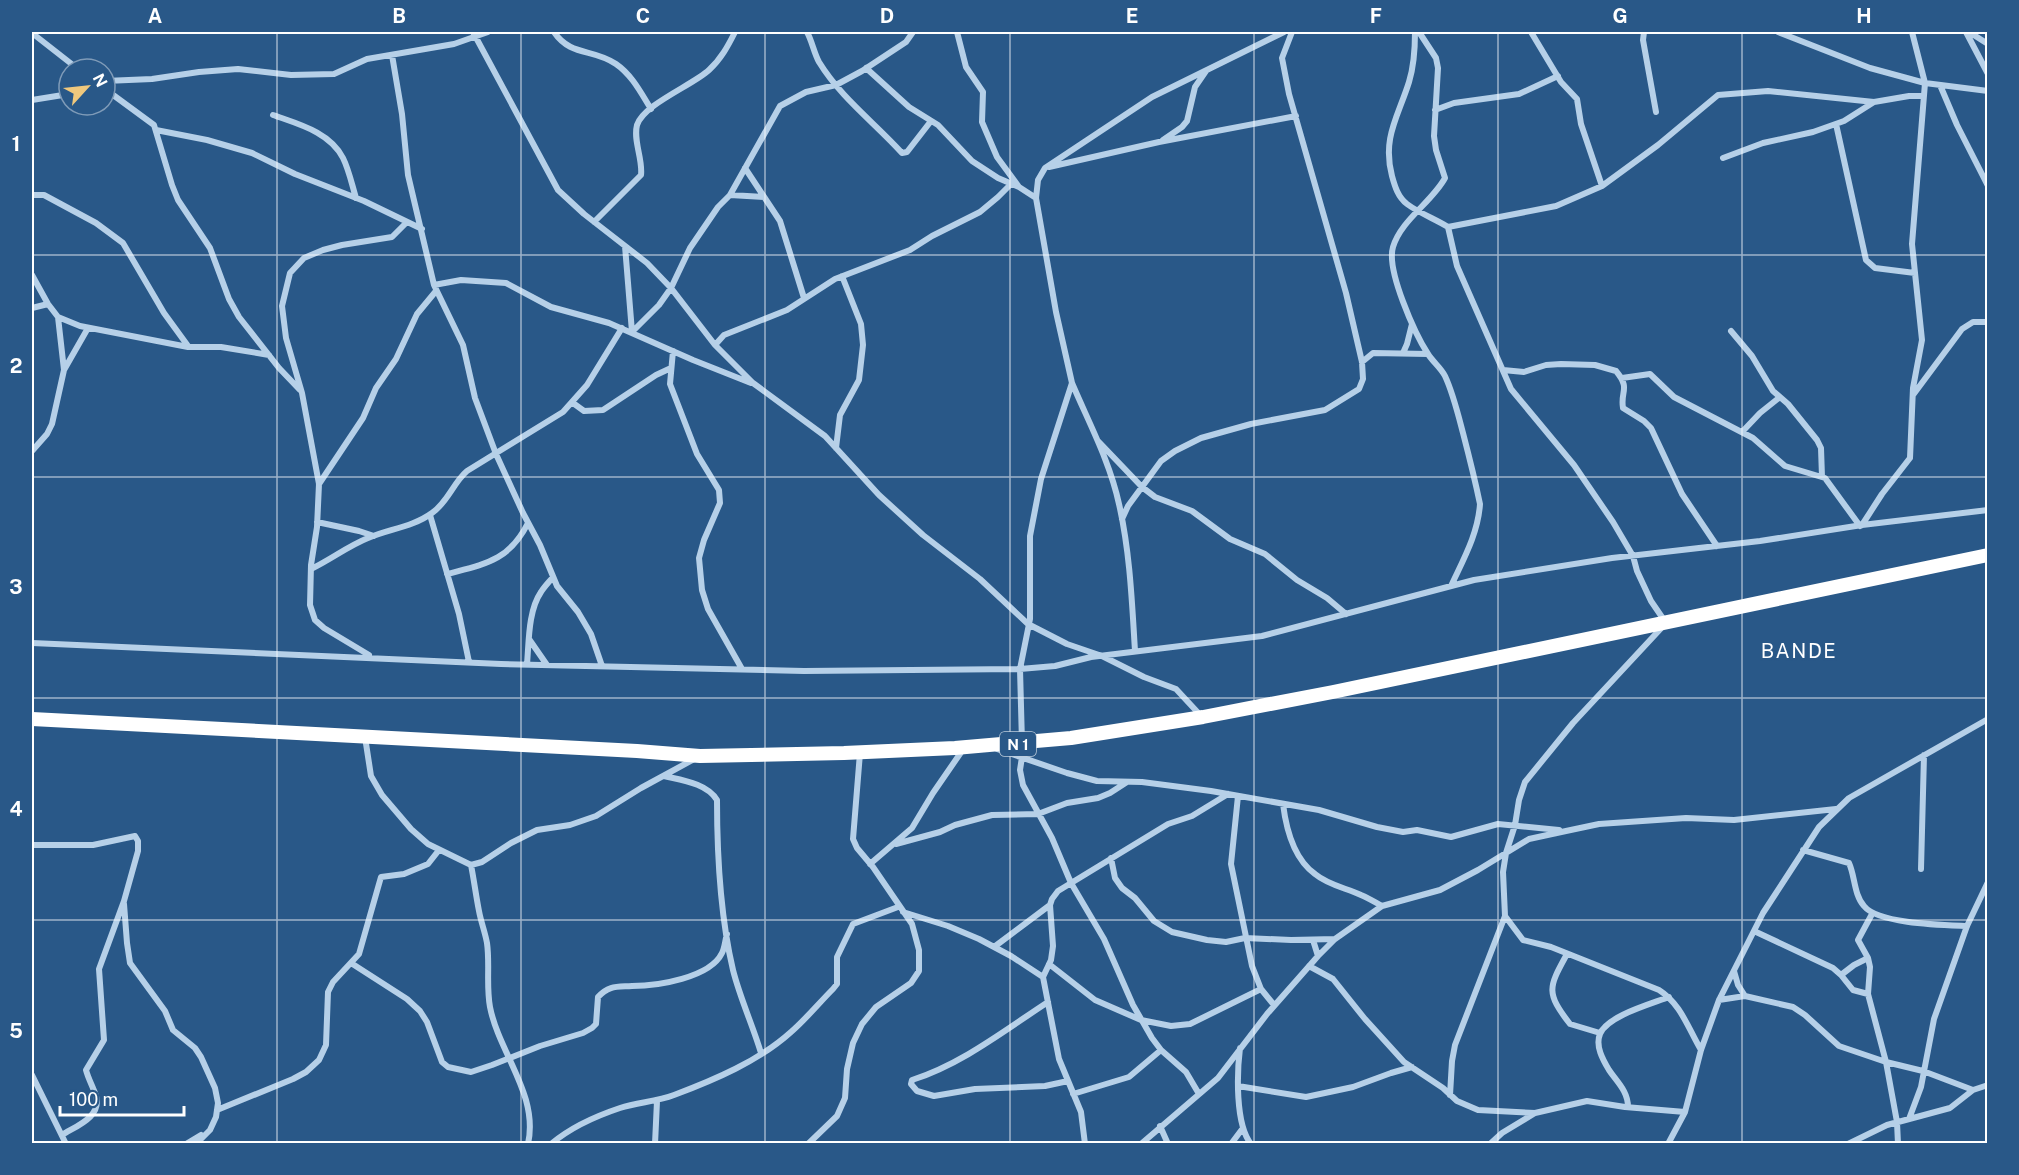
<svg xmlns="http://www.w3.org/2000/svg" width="2019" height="1175" viewBox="0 0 2019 1175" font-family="'Public Sans',sans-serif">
	<rect width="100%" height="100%" fill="#295888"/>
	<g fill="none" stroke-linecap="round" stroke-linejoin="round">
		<!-- street -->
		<path stroke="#b6d0e8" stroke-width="6" d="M 473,32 L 558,190 L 584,214 L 647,263 L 671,288 L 715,345 L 753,383 L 825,436 L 879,495 L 923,535 L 980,579 L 1028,624 L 1067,644 L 1102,656 L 1144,677 L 1176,689 L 1202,717
			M 554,32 C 571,57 593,48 616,64 C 632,75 641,93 651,109
			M 807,32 C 812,41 814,53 819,62 C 841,98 875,123 902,153 L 907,152 L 931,121
			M 957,32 L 966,67 L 983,92 L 982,122 L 997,157 L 1019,187 L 1036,198
			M 1415,32 C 1415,49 1414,66 1409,82 C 1398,117 1382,138 1392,176 C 1395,187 1398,197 1407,204 C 1419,213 1435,219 1448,227 L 1457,266 L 1511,389 L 1574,465 L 1613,522 L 1633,556 L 1637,571 L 1651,601 L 1666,623 L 1573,723 L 1525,782 L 1519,800 L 1515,825 L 1506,853 L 1503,872 L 1505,916 L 1523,940 L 1551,947 L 1659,990 C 1681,1004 1688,1028 1701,1050
			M 1419,32 L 1436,58 L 1438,68 L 1434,136 L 1436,150 L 1445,178 C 1432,202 1401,220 1393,247 C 1386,270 1415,334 1428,354 C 1433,362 1441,368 1445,376 C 1453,393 1458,414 1463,433 C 1469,456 1475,480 1480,504 C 1478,534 1463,560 1451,586
			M 1531,32 L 1561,82 L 1577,99 L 1581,124 L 1602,186
			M 1644,32 L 1643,40 L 1656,112
			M 1778,32 L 1870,68 L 1925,83 L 1988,91
			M 1966,32 L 1988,74
			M 1969,32 L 1988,44
			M 32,33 L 78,69
			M 392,55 L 402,114 L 408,175 L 434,285 L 463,345 L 475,398 L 496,454 L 523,513 L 540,545 L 557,586 L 578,612 L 591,634 L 602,666
			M 866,68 L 909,107 L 938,125 L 972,161 L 998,178 L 1019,187
			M 105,81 L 152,79 L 199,72 L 238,69 L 291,75 L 334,74 L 367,59 L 454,44 L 488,32
			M 1940,85 L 1957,125 L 1988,186
			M 105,89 L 154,125 L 172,185 L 178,200 L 210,248 L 229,299 L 239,317 L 279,368 L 300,390
			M 32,100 L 69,94
			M 1435,110 L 1454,103 L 1519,94 L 1558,76
			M 273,115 C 298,124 330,132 343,158 C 349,170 352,185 356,198
			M 1836,124 L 1866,260 L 1875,268 L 1915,273
			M 156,130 L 207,140 L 252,153 L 295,174 L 364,201 L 422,229
			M 1163,140 L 1182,127 L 1187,121 L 1195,87 L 1206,71
			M 1723,158 L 1763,143 L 1813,132 L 1844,121 L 1874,102 L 1909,96 L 1923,96
			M 1049,167 L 1159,142 L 1296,116
			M 745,168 L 780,221 L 804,298
			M 32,195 L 44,195 L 96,223 L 123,243 L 164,313 L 188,346
			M 730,195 L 764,197
			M 594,222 L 641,175 C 643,159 633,141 637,125 C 644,104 693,85 709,70 C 721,59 728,46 735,32
			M 1448,227 L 1556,206 L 1602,186 L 1658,145 L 1718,95 L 1768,91 L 1874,102
			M 625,246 L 632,332
			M 32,275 L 48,304 L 58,317 L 80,326 L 188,347 L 221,347 L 269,355
			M 434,285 L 461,280 L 506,283 L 551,307 L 609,323 L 693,360 L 751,383
			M 32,308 L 48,304
			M 58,317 L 64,370
			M 1731,331 L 1752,356 L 1773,391 L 1788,404 L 1817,440 L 1821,448 L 1822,477
			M 632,332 L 659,305 L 671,288 L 690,248 L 718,207 L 730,195 L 780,106 L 806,92 L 836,85 L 862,71 L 906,42 L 913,32
			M 715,345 L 724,335 L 787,310 L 835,279 L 910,250 L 932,236 L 980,212 L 998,197 L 1014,181
			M 673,351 L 670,384 L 697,454 L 719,490 L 720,503 L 704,540 L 699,558 L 702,590 L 708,609 L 742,669
			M 1403,353 L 1407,344 L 1412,324
			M 1362,362 L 1373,353 L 1428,354
			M 1503,370 L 1524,372 L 1546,365 L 1561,364 L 1595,365 L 1616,371 C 1631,389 1620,391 1623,408 L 1644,421 L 1651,428 L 1682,494 L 1717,546
			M 1622,378 L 1650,374 L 1674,397 L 1753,438 L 1785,466 L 1825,478 L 1860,526
			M 1072,383 C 1089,423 1110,462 1119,504 C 1130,552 1132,603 1135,651
			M 1913,395 L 1962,329 L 1973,322 L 1988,322
			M 573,403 L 584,411 L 603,410 L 656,375 L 671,368
			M 1742,432 L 1760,413 L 1780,397
			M 1098,441 L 1142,487 L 1155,497 L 1192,511 L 1230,539 L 1265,554 L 1297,580 L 1327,598 L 1346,614
			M 836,448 L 840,415 L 859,380 L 863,345 L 861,324 L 842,276
			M 32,451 L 47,434 L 52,424 L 64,370 L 88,328
			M 319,484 L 363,418 L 376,388 L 396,359 L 417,314 L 436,291
			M 430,515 L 459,614 L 469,662
			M 1122,519 L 1128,506 L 1161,461 L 1175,451 L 1201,438 L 1251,424 L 1325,410 L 1359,389 L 1363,379 L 1362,362 L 1346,293 L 1289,94 L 1282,58 L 1292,32
			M 317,522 L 359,531 L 374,536
			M 1862,525 L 1882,494 L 1910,458 L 1913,388 L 1922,340 L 1912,244 L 1925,83 L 1912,32
			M 311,569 C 330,560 348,546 368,538 C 389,529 413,527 432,513 C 448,502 453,483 467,471 L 563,412 L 587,385 L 622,328
			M 447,574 C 485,564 509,561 528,523
			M 529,639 L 547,665
			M 32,643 L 501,664 L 804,671 L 1020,669 L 1055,666 L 1091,657 L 1262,636 L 1474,580 L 1612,558 L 1760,541 L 1862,525 L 1988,510
			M 369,655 L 324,628 L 315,620 L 310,605 L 311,565 L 317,527 L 319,484 L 302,393 L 286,338 L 282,306 L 290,273 L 304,258 L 323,250 L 342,245 L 392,237 L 407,222
			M 527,664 C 529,642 528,611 541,592 C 544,587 549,582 553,577
			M 365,737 L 371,776 L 382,795 L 411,829 L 428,844 L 471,865 L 482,862 L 511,843 L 537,830 L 570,825 L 596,816 L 641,788 L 696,758
			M 1022,743 L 1020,669 L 1030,619 L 1030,536 L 1041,479 L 1072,383 L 1056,312 L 1036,198 L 1038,180 L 1045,168 L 1152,97 L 1284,32
			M 997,749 L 1067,773 L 1097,781 L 1142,782 L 1211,791 L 1319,810 L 1377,827 L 1403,832 L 1417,830 L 1451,837 L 1498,824 L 1559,830
			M 1022,757 L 1020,770 L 1023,785 L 1052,838 L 1071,883 L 1104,939 L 1133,1005 L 1152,1038 L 1161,1050 L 1186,1072 L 1199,1094
			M 664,776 C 681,780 707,783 717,800 C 717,856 720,915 733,970 C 740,998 753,1026 761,1053
			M 1238,796 L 1231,864 L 1252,966 L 1261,989 L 1274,1005
			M 1283,804 C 1286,828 1294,859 1315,874 C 1328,885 1346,888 1361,895 C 1368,898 1375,902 1382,906
			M 896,844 L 940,832 L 955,825 L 992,815 L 1038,814 L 1067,803 L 1098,798 L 1110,793 L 1127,782
			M 32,845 L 93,845 L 135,836 L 138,841 L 138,851 L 124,901 L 99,969 L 104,1040 L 86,1070 C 88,1078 93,1087 96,1096 C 102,1117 76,1126 62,1135
			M 1803,850 L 1849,863 C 1855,876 1854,895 1864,906 C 1878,924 1944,925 1967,926
			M 1111,858 L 1115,878 L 1122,888 L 1135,898 L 1154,921 L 1172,932 L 1207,940 L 1226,942 L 1245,938 L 1291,940 L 1335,939
			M 870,864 L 912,828 L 933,793 L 964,748
			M 471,865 C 474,880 476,896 479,911 C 481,922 485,932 487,943 C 490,964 486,986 490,1007 C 499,1053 539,1095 528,1144
			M 1921,869 L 1924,755
			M 124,904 L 127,943 L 130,963 L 165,1011 L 173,1030 L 195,1048 L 201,1057 L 215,1088 L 218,1103 L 216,1117 L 210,1130 L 196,1144
			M 903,912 L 948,926 L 979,939 L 1011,956 L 1043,977 L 1059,1059 L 1081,1112 L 1085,1144
			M 1872,914 L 1858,940 L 1868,958 L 1870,967 L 1868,994 L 1886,1062 L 1897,1122 L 1898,1144
			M 1754,931 L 1833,968 L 1841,975 L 1853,990 L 1868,994
			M 1313,940 L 1318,956
			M 994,947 L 1050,905
			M 1567,954 C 1549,987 1545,992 1570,1024 L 1600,1033
			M 351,963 L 407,999 L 420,1011 L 427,1022 L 442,1062 L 448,1067 L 471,1072 L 492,1065 L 540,1046 L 583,1033 L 592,1028 L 596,1024 L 598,997 C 609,985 617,987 632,986 C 657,986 710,978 722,953 C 725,947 725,940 727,934
			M 1049,964 L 1095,1000 L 1141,1020 L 1171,1026 L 1190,1024 L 1261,989
			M 1309,966 L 1333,979 L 1365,1019 L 1404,1062 L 1443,1088 L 1457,1101 L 1478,1110 L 1535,1113
			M 1734,971 L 1738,985 L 1745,996
			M 1841,975 L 1854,965 L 1868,958
			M 1043,977 L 1051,960 L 1053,946 L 1050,905 L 1052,899 L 1058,891 L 1168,824 L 1192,816 L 1228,794
			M 1719,1000 L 1745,996 L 1793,1007 L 1805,1015 L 1839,1046 L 1886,1062 L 1923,1071 L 1973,1090
			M 1048,1002 C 1005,1030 962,1064 912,1080 L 911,1084 L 917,1091 L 934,1096 L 975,1089 L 1045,1086 L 1068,1081
			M 1240,1048 C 1237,1072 1235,1124 1251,1144
			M 32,1075 L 66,1144
			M 1238,1086 L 1306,1097 L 1353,1087 L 1391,1073 L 1412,1067
			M 1073,1094 L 1129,1077 L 1161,1050
			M 1450,1095 L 1452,1061 L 1455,1045 L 1505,916
			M 1628,1107 C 1628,1091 1617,1082 1609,1070 C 1603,1060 1595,1046 1600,1034 C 1607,1016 1651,1004 1669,997
			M 217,1110 L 293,1079 L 306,1072 L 319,1060 L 326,1045 L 328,992 L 333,982 L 359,954 L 381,877 L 404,874 L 428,864 L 439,850
			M 1909,1119 L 1921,1087 L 1934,1019 L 1967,926 L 1988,882
			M 1160,1126 L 1168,1144
			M 186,1144 L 201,1135
			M 551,1144 C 571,1127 596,1116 620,1108 C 638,1102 656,1102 674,1095 C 714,1080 759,1061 791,1032 C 806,1019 819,1003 833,989 L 837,984 L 837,957 L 853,924 L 898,907
			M 655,1144 L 657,1101
			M 808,1144 L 837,1116 L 845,1098 L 847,1069 L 853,1043 L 862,1024 L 876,1007 L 911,983 L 919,971 L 919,950 L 912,924 L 873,867 L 857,848 L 853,839 L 860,753
			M 1141,1144 L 1218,1078 L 1267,1014 L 1318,956 L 1335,939 L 1382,906 L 1440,890 L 1478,870 L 1529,839 L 1566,831 L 1599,824 L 1686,818 L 1734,820 L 1836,809
			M 1231,1144 L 1243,1128
			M 1490,1144 L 1502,1133 L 1535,1113 L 1587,1101 L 1625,1107 L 1685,1112
			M 1668,1144 L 1685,1112 L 1701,1050 L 1719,1000 L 1763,913 L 1819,827 L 1849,798 L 1988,719
			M 1848,1144 L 1887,1125 L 1950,1108 L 1973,1090 L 1988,1085"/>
		<!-- highway -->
		<path stroke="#fff" stroke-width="14" d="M 32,719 L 637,751 L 700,756 L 844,753 L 955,748 L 1071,738 L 1203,717 L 1333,692 L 1988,555"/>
	</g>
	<!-- grid -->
	<path fill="none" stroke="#fff" stroke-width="1.5" stroke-opacity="0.55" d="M 277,32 L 277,1144M 521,32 L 521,1144M 765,32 L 765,1144M 1010,32 L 1010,1144M 1254,32 L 1254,1144M 1498,32 L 1498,1144M 1742,32 L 1742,1144M 32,255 L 1988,255M 32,477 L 1988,477M 32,698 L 1988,698M 32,920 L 1988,920"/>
	<g text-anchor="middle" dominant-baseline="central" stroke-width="5" stroke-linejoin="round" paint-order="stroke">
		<!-- shield labels -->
		<rect fill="#295888" stroke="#bfcddb" stroke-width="1.5" x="1000" y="732" width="36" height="24" rx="4.5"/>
		<g font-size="15" font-weight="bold" fill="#fff">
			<text x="1018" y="744">N 1</text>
		</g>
		<!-- quarter labels -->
		<g font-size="20" letter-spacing="1.5" fill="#fff" stroke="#295888">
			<text x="1799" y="651">BANDE</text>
		</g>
	</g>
	<!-- border -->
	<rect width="2019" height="1175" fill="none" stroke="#295888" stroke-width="66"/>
	<!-- north arrow -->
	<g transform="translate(87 87) rotate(63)"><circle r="28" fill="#295888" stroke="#7f9bb8" stroke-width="1.5"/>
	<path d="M0-4.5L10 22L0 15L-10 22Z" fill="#efc87d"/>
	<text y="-9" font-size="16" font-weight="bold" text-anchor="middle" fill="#ffffff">N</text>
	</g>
	<!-- scale -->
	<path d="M60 1106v9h124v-9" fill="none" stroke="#ffffff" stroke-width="3"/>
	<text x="69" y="1106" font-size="18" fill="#ffffff" stroke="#295888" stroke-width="4.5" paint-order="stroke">100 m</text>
	<rect x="33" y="33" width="1953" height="1109" fill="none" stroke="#fff" stroke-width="2"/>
	<g font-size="20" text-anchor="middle" font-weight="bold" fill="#fff">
		<text x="155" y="23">A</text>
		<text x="399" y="23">B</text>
		<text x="643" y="23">C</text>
		<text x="887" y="23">D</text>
		<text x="1132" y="23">E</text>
		<text x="1376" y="23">F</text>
		<text x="1620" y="23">G</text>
		<text x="1864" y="23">H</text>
		<text x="16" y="151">1</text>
		<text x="16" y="373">2</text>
		<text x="16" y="594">3</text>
		<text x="16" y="816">4</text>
		<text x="16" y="1038">5</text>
	</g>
</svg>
